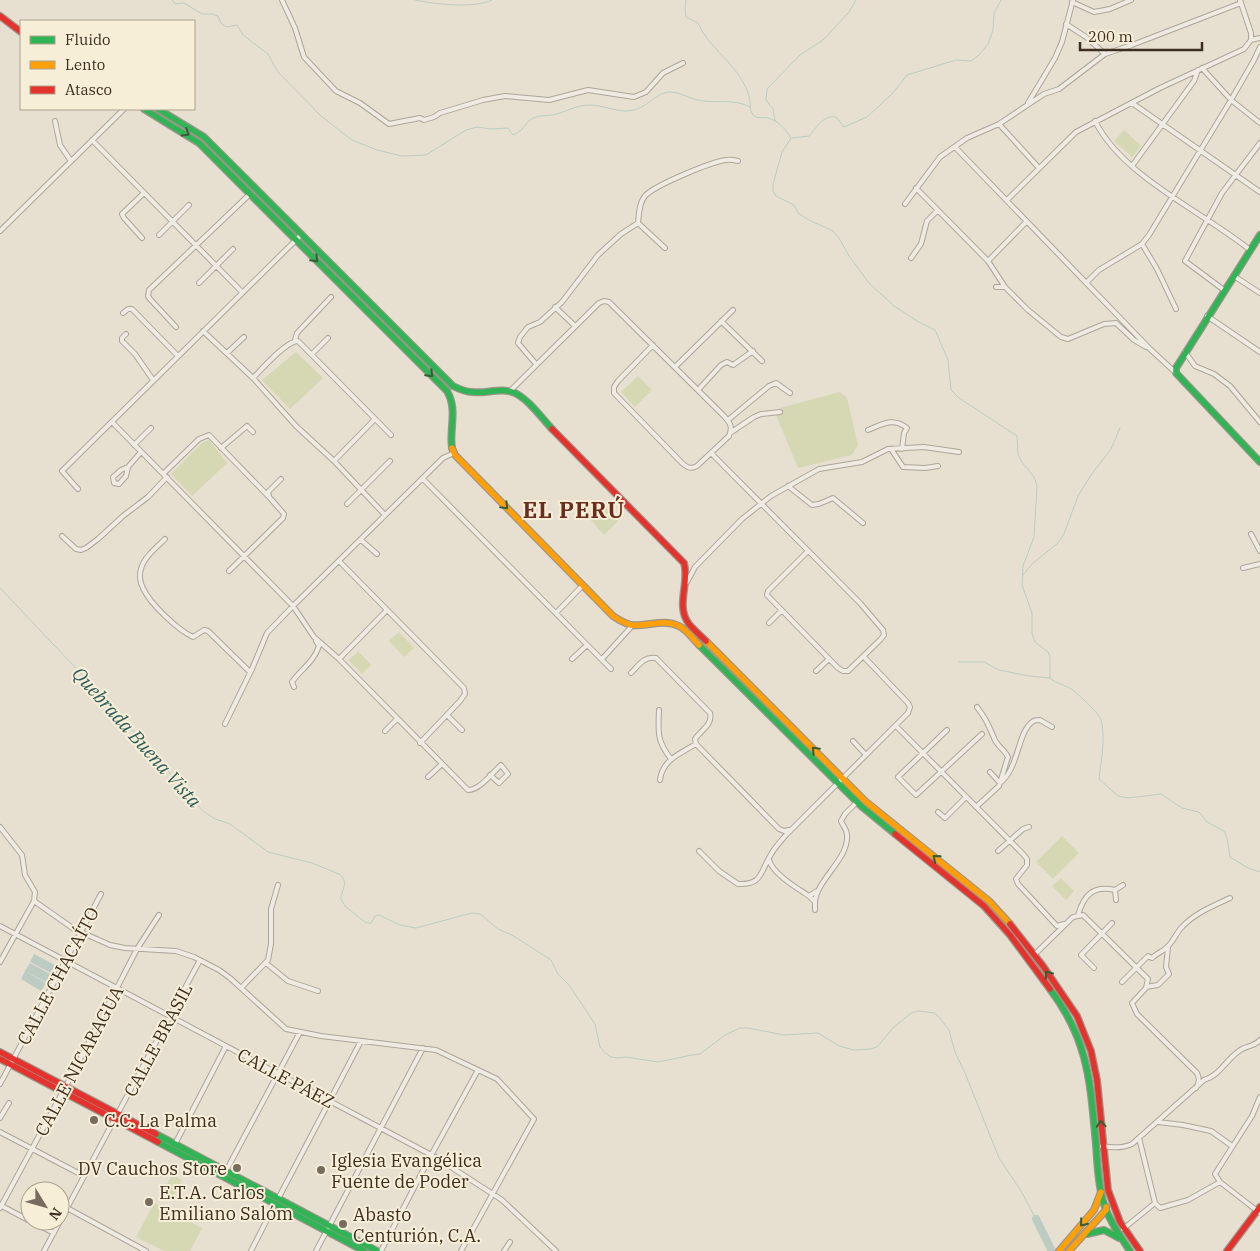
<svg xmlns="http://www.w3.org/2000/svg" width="1260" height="1251" viewBox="0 0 1260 1251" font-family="'IBM Plex Serif',serif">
	<defs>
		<pattern id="grass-tufts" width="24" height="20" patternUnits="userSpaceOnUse" patternTransform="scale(1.25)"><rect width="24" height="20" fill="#d6d7b3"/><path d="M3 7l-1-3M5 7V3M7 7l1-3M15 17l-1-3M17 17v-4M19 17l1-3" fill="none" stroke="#b9b99a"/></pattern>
	</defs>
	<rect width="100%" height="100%" fill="#e7e0d1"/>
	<!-- grass -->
	<path fill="url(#grass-tufts)" d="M 123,1119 L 321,1224 L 321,1225 L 122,1121 Z"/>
	<!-- pitch -->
	<path fill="#d6d7b3" d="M 1124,130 L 1141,146 L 1132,157 L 1114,141 Z
		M 296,352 L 323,378 L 290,409 L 262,380 Z
		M 638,376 L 652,390 L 635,407 L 621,392 Z
		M 840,392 L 847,398 L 858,445 L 852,455 L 798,468 L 776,415 L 780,408 Z
		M 209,440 L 227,463 L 192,496 L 171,474 L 203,442 Z
		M 602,502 L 618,521 L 604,535 L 587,516 Z
		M 399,632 L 414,648 L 404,657 L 389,641 Z
		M 358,651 L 371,665 L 362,674 L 349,660 Z
		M 1062,836 L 1079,853 L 1053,879 L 1036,862 Z
		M 1061,878 L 1074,891 L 1066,900 L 1052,886 Z
		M 172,1175 L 182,1180 L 173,1198 L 162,1193 Z
		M 154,1203 L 202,1228 L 190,1251 L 164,1251 L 136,1237 Z"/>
	<!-- water -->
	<path fill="#bcccc2" d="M 34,954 L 55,965 L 51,973 L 30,962 Z
		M 30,963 L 50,974 L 46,982 L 25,971 Z
		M 25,971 L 46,983 L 41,991 L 21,979 Z"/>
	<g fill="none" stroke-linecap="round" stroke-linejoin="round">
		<!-- stream -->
		<path stroke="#bcccc2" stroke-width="1" d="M 172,0 L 175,4 L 184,3 L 202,14 L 212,14 L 218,16 L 221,23 L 226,27 L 237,25 L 243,35 L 268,54 L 278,72 L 321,116 L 352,140 L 377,150 L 402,156 L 426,155 L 466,130 L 477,127 L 491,129 L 508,128 L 513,135 C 526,130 525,120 536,117 C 541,115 547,116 552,115 C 564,113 576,105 589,105 C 602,105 614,111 627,111 C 647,110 652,95 668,92 C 676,91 689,98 698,100 C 715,104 734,98 750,107
			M 415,0 C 434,4 474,9 492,0
			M 686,0 L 685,9 L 686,17 L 698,23 C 707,45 731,60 743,82 C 745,86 748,91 749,96 C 751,102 749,109 753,115 C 757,119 762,117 768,118 C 778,120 786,130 791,138 L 782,152 L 773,184 L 773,191 L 776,196 L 794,205 L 798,213 L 809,220 L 833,231 L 839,238 L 849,256 L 869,283 L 881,294 L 894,306 L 917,321 L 935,330 L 948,360 L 951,390 L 959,398 L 1017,436 L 1018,454 L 1021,461 L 1034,477 L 1037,486 L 1034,537 L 1023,566 L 1022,585 L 1032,613 L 1032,633 L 1035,642 L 1048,652 L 1050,657 L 1050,678 C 1056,684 1067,685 1074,691 C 1080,696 1099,713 1101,720 C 1106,738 1101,760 1099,779 L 1118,796 L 1128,798 L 1161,794 L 1182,808 L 1199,812 L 1207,822 L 1224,831 L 1227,838 L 1230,857 L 1248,868 L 1260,872
			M 775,121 L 773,109 L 766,100 L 767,89 L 800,55 L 823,40 L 849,12 L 856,0
			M 792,138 L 809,136 C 817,127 823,115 836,117 L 844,127 L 867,117 L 892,94 L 907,75 L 956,60 L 971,61 L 979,55 L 988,44 L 993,30 L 994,13 L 1001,0
			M 1023,575 L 1032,564 L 1058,543 L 1064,534 L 1078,496 L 1091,475 L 1111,449 L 1120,428
			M 0,588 L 106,700 L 203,811 L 215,819 L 230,824 L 268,852 L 312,863 L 339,874 C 350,883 341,889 341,899 L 345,906 L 366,923 L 371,923 L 375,916 L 379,915 L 400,925 L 416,928 L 464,915 L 472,913 L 480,914 L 498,929 L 512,935 L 551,960 L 558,974 L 569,985 L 595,1024 L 600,1047 L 605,1053 L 611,1057 L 618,1058 L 626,1057 L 658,1062 L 692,1055 L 700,1054 L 725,1035 L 740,1028 L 748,1028 L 784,1035 L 818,1033 L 839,1046 L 854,1050 L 870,1049 L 877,1047 L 893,1028 L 911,1013 L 919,1011 L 934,1013 L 940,1018 L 949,1030 L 955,1052 L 965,1073 L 999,1158 L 1021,1191 L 1036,1219
			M 959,662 L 984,662 L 999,670 L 1029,676 L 1050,678"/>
		<!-- river -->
		<path stroke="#bcccc2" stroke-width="8" d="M 1036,1219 L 1052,1251"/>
		<!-- street casing -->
		<g stroke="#ada599" stroke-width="6">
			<path id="street" d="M 282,0 L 295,28 L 304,57 L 336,91 L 360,103 L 389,124 L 420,118 L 424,120 L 434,117 L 440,113 L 483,100 L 505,96 L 549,100 L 588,90 L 634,97 L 646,92 L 663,73 L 683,63
				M 1072,2 L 1094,12 L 1110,9 L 1131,0
				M 1066,24 L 1086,37 L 1105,54
				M 1251,40 L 1260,38
				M 1202,68 L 1231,100 L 1260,123
				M 1028,103 L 1055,58 L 1062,42 L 1073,0
				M 1132,103 L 1260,192
				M 55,121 L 60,145 L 71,161
				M 1095,121 C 1123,177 1202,211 1250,250
				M 999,124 L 1039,168
				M 92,140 L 242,292
				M 955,147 L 1150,349 L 1176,373
				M 1132,166 L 1194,81 L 1198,70
				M 916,188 L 988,261 L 1005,287 L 1028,310 L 1061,337 L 1068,339 L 1104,324 L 1116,323 L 1134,340 L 1146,347
				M 1007,200 L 1076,132 L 1160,88 L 1244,49 L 1251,40 L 1251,33 L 1240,0
				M 905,204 L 940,157 L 967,138 L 999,124 L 1044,94 L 1059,89 L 1105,54 L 1132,45 L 1241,3
				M 638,223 L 665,248
				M 0,231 L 124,109
				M 159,235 L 189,205
				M 142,238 L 124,218 L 122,214 L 144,193
				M 1142,244 L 1157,269 L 1176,309
				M 911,258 L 921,244 L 927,221 L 937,211
				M 988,261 L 1026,222
				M 1234,276 L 1260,293
				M 199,283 L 233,249
				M 1086,283 L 1099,270 L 1142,244 L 1149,235 L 1231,100 L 1254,60 L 1260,47
				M 996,287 L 1005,287
				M 1224,290 L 1185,261 L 1222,193 L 1260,143
				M 555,307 L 575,326
				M 123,313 L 128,309 L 132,309 L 178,356
				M 1207,316 L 1260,352
				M 721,321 L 762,361
				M 176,327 L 150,299 L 148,296 L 149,290 L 250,194
				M 203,331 L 253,378 L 296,426 L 334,461 L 385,515
				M 126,334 L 122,338 L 122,341 L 135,354 L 153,380
				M 295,340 L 297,333 L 331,297
				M 1185,352 L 1195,366 L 1214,374 L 1230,386 L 1260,422
				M 227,353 L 244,337
				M 312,354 L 328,338
				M 536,364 L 518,343 L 520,337 L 528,327 L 540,322 L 562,302 L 598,255 L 621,234 L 638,223 C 639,214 639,203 645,196 C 655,185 711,162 726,160 C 730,159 734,160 738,161
				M 675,367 L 733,310
				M 253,378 C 262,369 286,341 298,341 L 391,435
				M 698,390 L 721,365 L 727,362 L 733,365 L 753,351
				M 510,391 L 599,303 L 604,301 L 609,302 L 724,416 C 730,423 733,426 729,436 L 697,466 C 690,470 687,467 681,462 L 614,393 L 614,387 L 618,381 L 653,345
				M 728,420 L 769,386 L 776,383 L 790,393
				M 112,422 L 293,606 L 443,458 L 454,453
				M 868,430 C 883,424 893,417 907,428 L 904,433 L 902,449
				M 730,433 L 754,417 L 761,414 L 780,412
				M 134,445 L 151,428
				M 221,448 L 247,426 L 253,432
				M 891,449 L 903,467 L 925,468 L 938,466
				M 711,453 L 860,603 L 883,630 L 884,635 L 880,640 L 848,671 L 843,671 L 838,668 L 767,595 L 768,591 L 808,551
				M 334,461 L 375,419
				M 128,467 L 121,470 L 113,477 L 114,483 L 119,484 L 126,476 L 128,467 L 141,452
				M 164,473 L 199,439 L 209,435 L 270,498 L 284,514 L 283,518 L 229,571
				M 423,479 L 611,669
				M 788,486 L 812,505 L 819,504 L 833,498 L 863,523
				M 78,489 L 62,471 L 301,235
				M 269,496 L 268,492 L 281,479
				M 347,504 L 390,461
				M 1251,534 L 1260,551
				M 62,536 L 76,549 L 81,550 L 86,548 L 98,539 L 123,516 L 148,497 L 167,477
				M 165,539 C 156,548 144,557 141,569 C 139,575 140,583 143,588 C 150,604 178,630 193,637 L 204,630 L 208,631 L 250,672
				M 361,540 L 377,554
				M 339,561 L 464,688 L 465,694 L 460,701 L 420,743
				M 1243,568 L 1260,564
				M 687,582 L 695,567 L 742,519 L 771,496 L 819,469 L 862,462 L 888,449 L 924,447 L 959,452
				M 387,610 L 339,659 L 468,790 C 480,790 492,773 501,765 L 508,774 L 499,783 L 490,775
				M 556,613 L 583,585
				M 769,623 L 781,611
				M 572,659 L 587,645
				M 602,659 L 632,626
				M 816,671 L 829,659
				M 631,673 C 639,665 644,656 656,658 L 710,713 C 713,725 701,730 695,739 L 696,744 L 779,829 L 784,831 L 789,830
				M 294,687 L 292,682 C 301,669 314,662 319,646 L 316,641
				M 659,710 C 658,733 657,741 671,759
				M 447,715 L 462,730
				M 225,724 L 252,669 L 267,633 L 293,606 L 314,637 L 339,659
				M 896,726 L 1023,854 L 1027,859 L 1027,865 L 1016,879 L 1018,884 L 1057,926 L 1064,924
				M 947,730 L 898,777 L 916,795 L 982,734
				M 385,731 L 397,719
				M 853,741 L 866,755
				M 990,772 L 1000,783 C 1019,768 1017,734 1032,722 C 1034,720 1037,720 1040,720 L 1052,727
				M 428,777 L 442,764
				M 660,780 C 662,760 681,753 696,744
				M 976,807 L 999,786 L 1008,757 C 1005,750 996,745 994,738 C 988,724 986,719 977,707
				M 938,812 L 945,818 L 966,797
				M 0,827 L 22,855 L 25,875 L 35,892 L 34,901 L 0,962
				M 699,851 L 719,871 L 738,884 C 761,885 760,874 769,858 C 773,849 780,842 786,835 L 908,713 L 910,707 L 908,703 L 864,657
				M 998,851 L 1023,829 L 1029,827
				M 769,860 C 773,874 797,888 809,896
				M 1115,890 L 1116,900
				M 34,901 L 74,929 L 110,945 L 125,948 L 176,951 L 194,957 L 219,970 L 230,978 L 286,1029 L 321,1036 L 436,1050 L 497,1079 L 534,1119 L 461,1251
				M 815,902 C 817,879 849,859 847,835 C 847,830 843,826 841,821 L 845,814 L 857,802
				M 815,910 L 815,902 L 809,896 L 817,891
				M 1078,915 C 1084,895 1093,885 1115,890 L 1123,885
				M 0,926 L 437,1158 L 502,1200 L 556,1251
				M 1034,955 L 1073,917 L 1083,915 L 1148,979 L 1146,988 L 1132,1003 L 1137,1014 L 1197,1073 C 1200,1079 1199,1083 1196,1088
				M 266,963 L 288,981 L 318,991
				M 1094,968 L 1081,955 L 1112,923
				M 1122,982 L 1148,956 L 1152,958 C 1157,953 1164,951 1168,946 C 1174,941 1176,933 1182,927 C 1195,913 1213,906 1230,898
				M 1146,987 L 1158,985 L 1169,974 L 1166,967 L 1168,947
				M 241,988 L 268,960 L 271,944 L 271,909 L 278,885
				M 0,1084 L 101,894
				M 1260,1097 L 1252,1116 L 1215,1174 L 1220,1182 L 1260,1213
				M 0,1118 L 9,1103
				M 1158,1122 L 1183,1125 L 1211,1131 L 1232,1146
				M 0,1132 L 84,1176
				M 1139,1138 L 1155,1203
				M 175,1144 L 226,1046
				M 1102,1146 C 1112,1148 1123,1148 1132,1144 L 1204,1080 C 1219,1076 1226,1060 1239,1051 C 1245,1046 1254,1047 1260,1040
				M 226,1171 L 300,1032
				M 278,1199 L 361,1041
				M 0,1205 L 30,1221
				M 0,1208 L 74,1071 L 137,949 L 159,915
				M 67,1208 L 146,1251
				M 30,1221 L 54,1233
				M 1123,1229 L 1155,1203 L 1160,1208 L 1188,1200 L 1220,1182
				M 44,1251 L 200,960
				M 251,1251 L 275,1204
				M 316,1251 L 423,1048
				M 381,1251 L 428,1161 L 478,1070
				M 504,1251 L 510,1242"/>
		</g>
		<!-- fast casing -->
		<g stroke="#9c958a" stroke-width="8">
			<path id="fast" d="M 144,109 L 199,143 L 447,391 C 458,410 449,428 452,448
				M 158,109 L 204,137 L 453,386 C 459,389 465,392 472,392 C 486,394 501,387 515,393 C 529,400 541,417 552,429
				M 1260,235 L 1176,368 L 1176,373 L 1260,462
				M 699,645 L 861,806 L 895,834
				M 1050,989 C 1089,1041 1090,1082 1096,1144 C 1097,1162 1098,1183 1103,1201 C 1108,1219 1120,1236 1130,1251
				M 156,1134 L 377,1251
				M 158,1142 L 364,1251
				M 1087,1234 L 1104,1230 L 1119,1238"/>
		</g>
		<!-- slow casing -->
		<g stroke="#9c958a" stroke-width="8">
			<path id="slow" d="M 452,448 L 455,455 L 613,616 C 619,620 624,623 631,625 C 647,627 663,618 679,626 C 687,630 693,639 699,645
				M 706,641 L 865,801 L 989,901 L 1010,924
				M 1059,1251 L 1094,1210 L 1101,1192
				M 1069,1251 L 1106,1210 L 1106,1207"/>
		</g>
		<!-- jam casing -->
		<g stroke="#9c958a" stroke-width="8">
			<path id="jam" d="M 0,16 L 21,32
				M 552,429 L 684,563 C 690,583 675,606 689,624 C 694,630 700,635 706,641
				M 895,834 L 984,906 L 1010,935 L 1050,989
				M 1010,924 L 1043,966 L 1077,1016 L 1091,1051 L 1097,1080 L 1108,1190 L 1120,1222 L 1140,1251
				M 0,1052 L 156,1134
				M 0,1059 L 158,1142
				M 1227,1251 L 1260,1207"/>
		</g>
		<!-- street -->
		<use href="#street" stroke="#efebe3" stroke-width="4"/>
		<!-- fast -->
		<use href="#fast" stroke="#30b455" stroke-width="5.5"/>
		<!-- slow -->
		<use href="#slow" stroke="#ff9f0a" stroke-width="5.5"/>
		<!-- jam -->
		<use href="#jam" stroke="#e5322d" stroke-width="5.5"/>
	</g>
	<!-- one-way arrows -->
	<defs><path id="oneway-chevron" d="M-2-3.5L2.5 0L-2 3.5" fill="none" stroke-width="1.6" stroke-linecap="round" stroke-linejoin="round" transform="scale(1.25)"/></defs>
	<g stroke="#385d33">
		<use href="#oneway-chevron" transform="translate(186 133) rotate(32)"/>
		<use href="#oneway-chevron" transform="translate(315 259) rotate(45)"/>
		<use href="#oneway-chevron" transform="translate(430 374) rotate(45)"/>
		<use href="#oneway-chevron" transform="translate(505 506) rotate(45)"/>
		<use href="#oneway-chevron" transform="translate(815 750) rotate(-135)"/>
		<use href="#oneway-chevron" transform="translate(936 858) rotate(-141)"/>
		<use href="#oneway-chevron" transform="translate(1048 974) rotate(-126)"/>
		<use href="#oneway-chevron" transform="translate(1101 1124) rotate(-94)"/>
		<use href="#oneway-chevron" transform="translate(1083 1223) rotate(129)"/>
	</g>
	<!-- markers -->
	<g fill="#786c5e" stroke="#f7eed8" stroke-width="2">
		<circle cx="94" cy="1120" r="5"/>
		<circle cx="237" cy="1168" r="5"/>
		<circle cx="321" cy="1170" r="5"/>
		<circle cx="149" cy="1202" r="5"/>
		<circle cx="343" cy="1224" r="5"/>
	</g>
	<g text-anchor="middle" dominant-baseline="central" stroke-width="4" stroke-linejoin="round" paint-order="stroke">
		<!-- street labels -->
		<g font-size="18" fill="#3d2e20" stroke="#f7eed8">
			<text transform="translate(58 976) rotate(-62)">CALLE CHACAÍTO</text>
			<text transform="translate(158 1040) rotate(-62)">CALLE BRASIL</text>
			<text transform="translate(79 1061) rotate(-62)">CALLE NICARAGUA</text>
			<text transform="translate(286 1078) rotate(28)">CALLE PÁEZ</text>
		</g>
		<!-- poi labels -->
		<g font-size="18" fill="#3d2e20" stroke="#f7eed8" text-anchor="start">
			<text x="104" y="1120">C.C. La Palma</text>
			<text x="331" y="1160">Iglesia Evangélica<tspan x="331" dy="21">Fuente de Poder</tspan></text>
			<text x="227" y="1168" text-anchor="end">DV Cauchos Store</text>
			<text x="159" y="1192">E.T.A. Carlos<tspan x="159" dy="21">Emiliano Salóm</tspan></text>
			<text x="353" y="1214">Abasto<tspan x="353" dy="21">Centurión, C.A.</tspan></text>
		</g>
		<!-- water labels -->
		<g font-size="19" font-style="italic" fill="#2f5d5a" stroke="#f7eed8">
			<text transform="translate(137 737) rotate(48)">Quebrada Buena Vista</text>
		</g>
		<!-- district labels -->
		<g font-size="22" font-weight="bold" letter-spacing="1" fill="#6b2e1e" stroke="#f7eed8">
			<text x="574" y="509">EL PERÚ</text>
		</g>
	</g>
	<!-- legend -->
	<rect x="20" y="20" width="175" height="90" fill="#f7eed8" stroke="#ada18e"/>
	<rect x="30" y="36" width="25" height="8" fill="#30b455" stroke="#ada18e"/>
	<text x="65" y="45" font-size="15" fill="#3d2e20">Fluido</text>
	<rect x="30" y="61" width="25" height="8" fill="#ff9f0a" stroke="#ada18e"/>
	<text x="65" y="70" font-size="15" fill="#3d2e20">Lento</text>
	<rect x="30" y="86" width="25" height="8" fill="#e5322d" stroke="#ada18e"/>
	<text x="65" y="95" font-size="15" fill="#3d2e20">Atasco</text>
	<!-- north arrow -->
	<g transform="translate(45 1206) rotate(127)"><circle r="24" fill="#f7eed8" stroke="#ada18e"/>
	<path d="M0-4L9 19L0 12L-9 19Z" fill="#786c5e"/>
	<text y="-8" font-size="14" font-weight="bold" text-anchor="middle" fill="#3d2e20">N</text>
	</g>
	<!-- scale -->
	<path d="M1080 42v8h122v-8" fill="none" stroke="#3d2e20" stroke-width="2.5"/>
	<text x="1088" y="42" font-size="15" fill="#3d2e20" stroke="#f7eed8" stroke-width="4" paint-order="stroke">200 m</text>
</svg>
